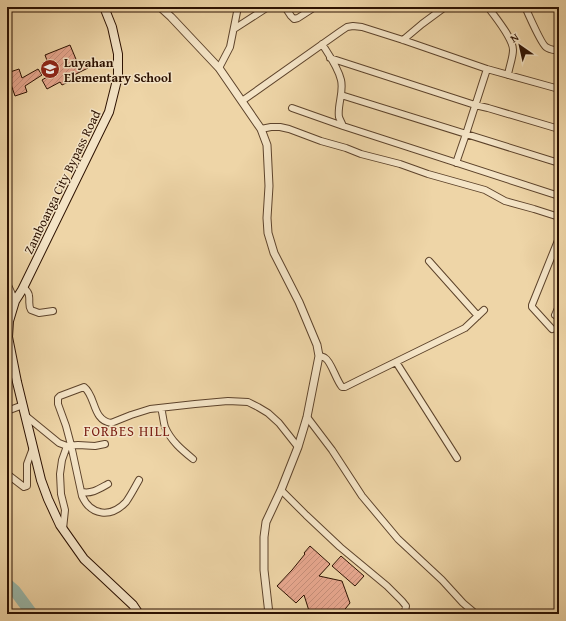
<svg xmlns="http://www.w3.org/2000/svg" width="566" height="621" viewBox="0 0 566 621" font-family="'Gentium Book Plus',serif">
	<defs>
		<pattern id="building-hatch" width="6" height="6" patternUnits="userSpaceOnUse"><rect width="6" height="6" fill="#e8a890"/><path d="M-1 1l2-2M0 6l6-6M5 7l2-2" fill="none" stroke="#c7907b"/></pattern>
	</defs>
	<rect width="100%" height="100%" fill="#eed5a7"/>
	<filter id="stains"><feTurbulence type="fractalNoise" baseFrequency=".005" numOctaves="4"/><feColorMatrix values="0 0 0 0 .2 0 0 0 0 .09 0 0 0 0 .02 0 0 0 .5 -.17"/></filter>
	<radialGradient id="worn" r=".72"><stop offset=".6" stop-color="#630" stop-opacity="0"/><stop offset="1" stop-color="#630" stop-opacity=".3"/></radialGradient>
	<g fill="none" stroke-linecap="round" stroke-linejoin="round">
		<!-- river -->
		<path stroke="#99b8ab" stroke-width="12" d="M 7,584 L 15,591 L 32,614"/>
	</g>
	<!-- building -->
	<path fill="url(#building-hatch)" stroke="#2d1202" d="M 70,45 L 78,64 L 85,61 L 88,68 L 70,77 L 72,80 L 62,85 L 60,82 L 47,89 L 42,80 L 52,74 L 45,55 Z
		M 19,69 L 22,78 L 38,69 L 42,75 L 25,86 L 27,92 L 15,96 L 7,73 Z
		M 310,546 L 330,564 L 319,576 L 342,581 L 350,603 L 341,614 L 310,614 L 304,595 L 296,603 L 277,586 L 292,570 L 305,554 L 304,553 Z
		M 341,556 L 364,576 L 355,586 L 332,566 Z"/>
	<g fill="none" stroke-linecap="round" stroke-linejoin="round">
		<!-- minor casing -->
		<g stroke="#5d432b" stroke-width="8">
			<path id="minor" d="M 285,7 L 291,16 L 294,19 L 298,18 L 315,7
				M 488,7 C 495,17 513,38 513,50 C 513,58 509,67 508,75
				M 525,7 C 529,15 541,44 546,47 C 550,50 555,50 559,51
				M 234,29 L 268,7
				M 403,40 L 422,24 L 445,7
				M 322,44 C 329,55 338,67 341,80 C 344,92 337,106 339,117 C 340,120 342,123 343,126
				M 330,58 L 475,105 L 488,108 L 559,129
				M 219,68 L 230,47 L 238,7
				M 341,95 L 559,163
				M 242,101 L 341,31 L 347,27 L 353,26 L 362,27 L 403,40 L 487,69 L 559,89
				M 292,108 L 343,126 L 559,196
				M 261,129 L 271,127 L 280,127 L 289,129 L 321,141 L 346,148 L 361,154 L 400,164 L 428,174 L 485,190 L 505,201 L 534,209 L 559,217
				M 456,163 L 466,134 L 487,69
				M 429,261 L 478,316
				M 7,283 L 15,301
				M 23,287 C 26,290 29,292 29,296 C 30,301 28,305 31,310 L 39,313 L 53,311
				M 555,315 L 559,306
				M 552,329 L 532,307 L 532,305 L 559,238
				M 319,356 C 320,356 324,357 325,358 C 331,361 336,380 342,387 L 345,387 L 359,380 L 465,328 L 484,310
				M 396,362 L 457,458
				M 161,408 C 163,414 163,421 165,427 C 171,441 182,450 193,459
				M 7,411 L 23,405
				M 26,416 L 59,443 L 67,446 L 78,445 L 95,446 L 105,444
				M 307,417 L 332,450 L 362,496 L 398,539 L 442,580 L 463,603 L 476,614
				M 7,474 L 24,487 L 27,486 L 27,464 L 33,448
				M 139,480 C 135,487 131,495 126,502 C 111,518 91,516 82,496 L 71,445 L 66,426 L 58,404 L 58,398 L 60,396 L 84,387 C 96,396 92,420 111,423 L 131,415 L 150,409 L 195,404 L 228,401 L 248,402 L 258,407 L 268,413 L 279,423 L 298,447
				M 281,490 L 306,515 L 340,547 L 387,586 L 402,601 L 406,606 L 405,611 L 402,614
				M 82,492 C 92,494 99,489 108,484
				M 63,529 L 65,510 L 61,494 L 60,474 L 62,460 L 67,446"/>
		</g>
		<!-- tertiary casing -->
		<g stroke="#5d432b" stroke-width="9">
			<path id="tertiary" d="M 160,7 L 171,17 L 219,68 L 261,129 L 267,145 L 269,186 L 267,218 L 268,233 L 274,253 L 299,302 L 317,345 L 319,356 L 307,417 L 298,447 L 281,490 L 266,522 L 264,537 L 264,570 L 269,614"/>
		</g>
		<!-- secondary casing -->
		<g stroke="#2d1202" stroke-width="10">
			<path id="secondary" d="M 104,7 L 112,27 L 118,54 L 118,76 L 109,112 L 22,290 L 15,301 L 9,321 L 8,337 L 17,382 L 41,480 L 48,499 L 60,525 L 84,559 L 133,605 L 139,614"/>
		</g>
		<!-- minor -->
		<use href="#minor" stroke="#f4e4c6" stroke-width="6"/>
		<!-- tertiary -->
		<use href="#tertiary" stroke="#f4e4c6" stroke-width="7"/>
		<!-- secondary -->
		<use href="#secondary" stroke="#f4e4c6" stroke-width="8"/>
	</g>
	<!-- icons -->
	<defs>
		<g id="school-disc" transform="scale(1)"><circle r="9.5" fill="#8f2418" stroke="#f4e4c6"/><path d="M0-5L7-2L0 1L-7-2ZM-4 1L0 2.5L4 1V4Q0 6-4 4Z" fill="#fff"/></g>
	</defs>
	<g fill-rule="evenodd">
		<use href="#school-disc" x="50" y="69"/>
	</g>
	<g text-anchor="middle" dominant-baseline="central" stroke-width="3" stroke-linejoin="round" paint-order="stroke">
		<!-- poi labels -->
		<g font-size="13" font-weight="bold" fill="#2d1202" stroke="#f4e4c6" text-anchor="start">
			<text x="64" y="62">Luyahan<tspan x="64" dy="15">Elementary School</tspan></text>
		</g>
		<!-- street labels -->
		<g font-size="13" fill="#2d1202" stroke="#f4e4c6">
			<text transform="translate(62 182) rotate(-64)">Zamboanga City Bypass Road</text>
		</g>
		<!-- neighbourhood labels -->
		<g font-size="14" letter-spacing="1" fill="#7a1f14" stroke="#f4e4c6">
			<text x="127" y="431">FORBES HILL</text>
		</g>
	</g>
	<!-- margin -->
	<rect width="566" height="621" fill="none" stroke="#eed5a7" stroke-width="24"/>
	<rect x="8" y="8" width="550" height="605" fill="none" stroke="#2d1202" stroke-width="2"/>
	<rect x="12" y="12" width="542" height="597" fill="none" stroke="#2d1202"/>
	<!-- north arrow -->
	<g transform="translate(520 46) rotate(326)" stroke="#f4e4c6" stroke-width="3" paint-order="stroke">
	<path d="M0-3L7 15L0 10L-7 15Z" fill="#2d1202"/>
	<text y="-6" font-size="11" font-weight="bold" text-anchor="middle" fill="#2d1202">N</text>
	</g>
	<rect width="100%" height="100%" filter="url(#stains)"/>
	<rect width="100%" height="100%" fill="url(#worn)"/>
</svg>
